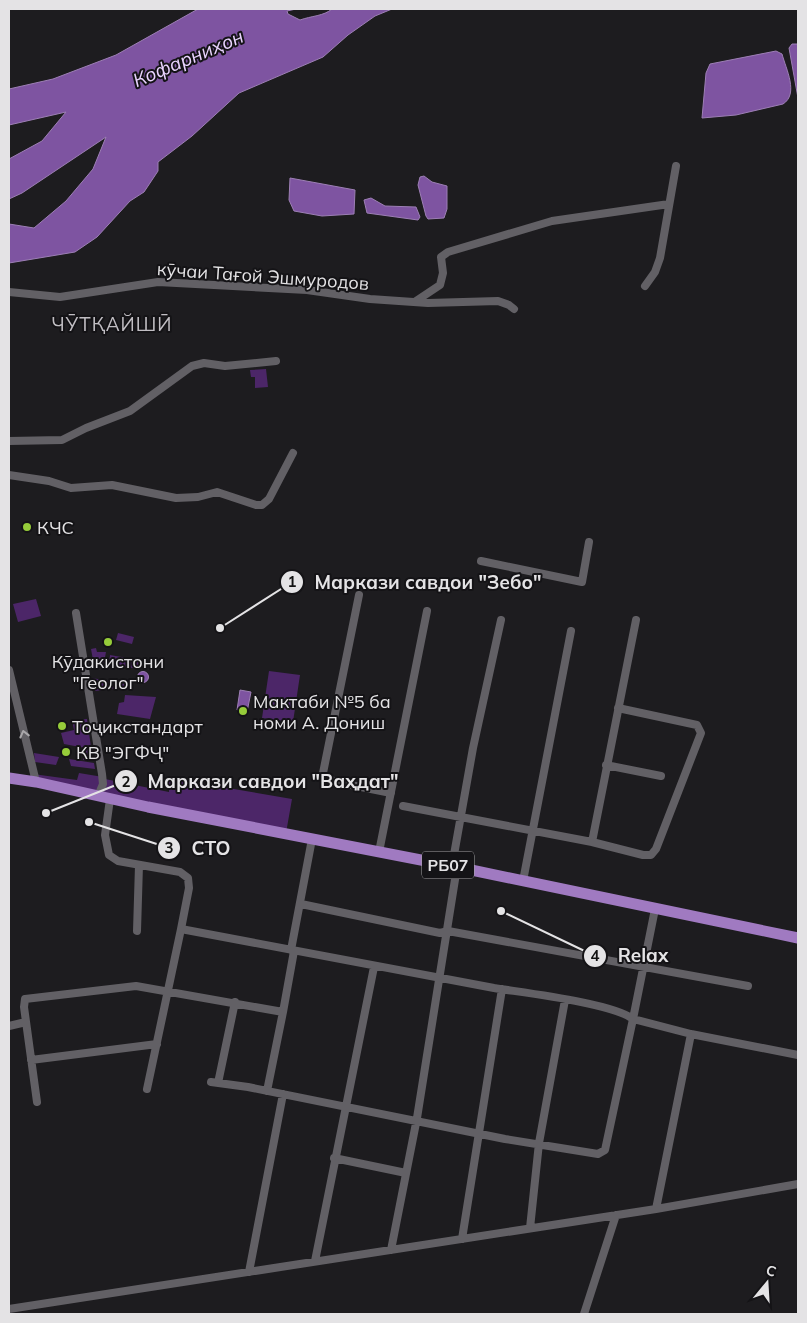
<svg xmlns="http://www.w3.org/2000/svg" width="807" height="1323" viewBox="0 0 807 1323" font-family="Mulish,sans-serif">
	<rect width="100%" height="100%" fill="#1d1c1f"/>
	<!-- green -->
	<path fill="#4c2668" d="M 266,369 L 268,387 L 255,388 L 255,377 L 251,377 L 250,370 Z
		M 36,599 L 41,616 L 18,622 L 13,604 Z
		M 118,633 L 134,637 L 132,644 L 116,640 Z
		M 96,648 L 97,652 L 106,652 L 104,663 L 93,660 L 91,649 Z
		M 110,655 L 139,660 L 138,669 L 109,664 Z
		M 269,671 L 300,675 L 293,722 L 262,718 Z
		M 92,678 L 125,684 L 125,687 L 95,691 Z
		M 125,695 L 156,697 L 150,719 L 117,714 L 119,703 L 124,702 Z
		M 87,719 L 93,761 L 83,760 L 85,748 L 64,744 L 61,733 L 74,730 L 72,720 Z
		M 34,753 L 59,757 L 56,765 L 35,762 Z
		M 69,759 L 94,763 L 95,769 L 71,766 Z
		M 79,773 L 103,777 L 98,796 L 36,782 L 33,774 L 77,780 Z
		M 169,778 L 292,799 L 286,833 L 100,795 L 105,779 L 169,792 Z"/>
	<!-- water -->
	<path fill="#7e54a1" stroke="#9d7fb5" d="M 198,9 L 296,9 L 287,11 L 288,14 L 300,20 C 311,16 324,16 332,9 L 392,9 L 375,16 L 348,35 L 323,57 L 239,93 L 192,136 L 158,162 L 158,171 L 144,192 L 130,201 L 97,237 L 75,252 L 9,263 L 9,224 L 34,228 L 66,201 L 93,169 L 106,137 L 22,193 L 9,199 L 9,159 L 42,141 L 66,112 L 9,125 L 9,89 L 53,79 L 116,55 Z
		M 792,44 L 798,44 L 798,98 L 789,48 Z
		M 776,51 L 782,54 C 786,69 799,94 783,104 L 736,115 L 702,118 L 706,73 L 710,64 Z
		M 424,176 L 432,182 L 447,186 L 447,209 L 444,218 L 428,219 L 426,216 L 418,185 L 420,177 Z
		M 290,178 L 355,190 L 354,214 L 322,216 L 294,211 L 289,200 Z
		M 371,198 L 385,206 L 416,207 L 420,217 L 418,220 L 367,213 L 364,200 Z
		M137.5 677a5.5 5.5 0 1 1 11 0a5.5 5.5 0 1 1-11 0Z
		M 240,690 L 251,692 L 247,712 L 237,710 Z"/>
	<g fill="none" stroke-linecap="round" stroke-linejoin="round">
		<!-- minor -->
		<path stroke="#626065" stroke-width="8" d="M 645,286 L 655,272 L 660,258 L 676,166
			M 9,292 L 60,297 L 158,282 L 307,290 L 370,299 L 428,303 L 498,301 L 509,305 L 514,309
			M 416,301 L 440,285 L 443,273 L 441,257 L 448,252 L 552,221 L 669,204
			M 9,441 L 62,440 L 86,428 L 130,411 L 192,366 L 204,363 L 225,366 L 276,361
			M 9,475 L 49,481 L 71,488 L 112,485 L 176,498 L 198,497 L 217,492 L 256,505 L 262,505 L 269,499 L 293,453
			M 481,561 L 582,582 L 589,542
			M 359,595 L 323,773 L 324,777 L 336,782 L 391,793
			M 76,613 L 102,774 L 103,784 L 98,796
			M 9,670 L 36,782
			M 606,765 L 661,776
			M 110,799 L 105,835 L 109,855 L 118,861 L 180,872 L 188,878 L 189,888 L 181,929 C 285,948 389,969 494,988 C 525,993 612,1003 633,1019 L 605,1150 L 598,1154 L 505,1139 L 248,1087 L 211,1082
			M 403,806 L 592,842 L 643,855 L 651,855 L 656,849 L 701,733 L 697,725 L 618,708
			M 592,842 L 636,620
			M 379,852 L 427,611
			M 452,866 L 473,748 L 501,620
			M 523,881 L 571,631
			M 301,904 L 440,933 L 448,931 L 748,986
			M 655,909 L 633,1019 L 691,1034 L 798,1055
			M 137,931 L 139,865
			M 291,950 L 312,839
			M 9,1026 L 26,1022
			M 31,1060 L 157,1044
			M 218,1083 L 235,1002
			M 147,1089 L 181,929
			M 267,1091 L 283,1012
			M 37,1102 L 24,1007 L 25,999 L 136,986 L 283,1012 L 294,951
			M 334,1158 L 406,1173
			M 656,1209 L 691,1034
			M 530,1228 L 539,1143 L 565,1000
			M 462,1239 L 502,989
			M 391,1250 L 417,1118 L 457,867
			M 315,1261 L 374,967
			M 249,1272 L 283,1094
			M 9,1309 L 656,1209 L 798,1184
			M 584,1314 L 616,1215"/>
		<!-- highway -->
		<path stroke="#a07ac1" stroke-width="11" d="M 9,778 L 36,782 L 148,807 L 457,867 L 798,938"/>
	</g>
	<!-- one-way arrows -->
	<defs><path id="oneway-chevron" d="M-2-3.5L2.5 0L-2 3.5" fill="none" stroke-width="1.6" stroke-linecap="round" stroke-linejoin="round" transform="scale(1.25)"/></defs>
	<use stroke="#aaa8ab" href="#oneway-chevron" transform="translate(24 734) rotate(-104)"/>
	<!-- markers -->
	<g fill="#96cc3a" stroke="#141316" stroke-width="2">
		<circle cx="27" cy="527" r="5"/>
		<circle cx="108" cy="642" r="5"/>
		<circle cx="243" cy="711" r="5"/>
		<circle cx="62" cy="726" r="5"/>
		<circle cx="66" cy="752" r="5"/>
	</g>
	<g text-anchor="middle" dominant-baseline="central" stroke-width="4" stroke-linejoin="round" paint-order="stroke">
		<!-- shield labels -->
		<rect fill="#141316" stroke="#a6a5a7" stroke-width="1" x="422" y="851.5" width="52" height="27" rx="4"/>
		<g font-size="16" font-weight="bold" fill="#e4e3e5">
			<text x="448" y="865">РБ07</text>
		</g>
		<!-- street labels -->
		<g font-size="18" fill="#e4e3e5" stroke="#141316">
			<text transform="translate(263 276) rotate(4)">кӯчаи Тағой Эшмуродов</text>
		</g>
		<!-- poi labels -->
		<g font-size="18" fill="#e4e3e5" stroke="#141316" text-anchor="start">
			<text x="37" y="527">КЧС</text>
			<text x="108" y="661" text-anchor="middle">Кӯдакистони<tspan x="108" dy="21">"Геолог"</tspan></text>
			<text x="253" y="701">Мактаби №5 ба<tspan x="253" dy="21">номи А. Дониш</tspan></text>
			<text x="72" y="726">Тоҷикстандарт</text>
			<text x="76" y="752">КВ "ЭГФҶ"</text>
		</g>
		<!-- water labels -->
		<g font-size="19" font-style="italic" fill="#ead4ff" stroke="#141316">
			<text transform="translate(188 58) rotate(-23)">Кофарниҳон</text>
		</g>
		<!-- neighbourhood labels -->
		<g font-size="19" letter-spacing="1" fill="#c1bec3" stroke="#141316">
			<text x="112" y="324">ЧӮТҚАЙШӢ</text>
		</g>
	</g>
	<!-- callouts -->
	<path fill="none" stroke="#e4e3e5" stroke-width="2" d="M220 628L292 582M46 813L126 781M89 822L169 848M501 911L595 956"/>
	<g fill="#e4e3e5" stroke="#141316" stroke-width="2">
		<circle cx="220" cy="628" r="5"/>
		<circle cx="46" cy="813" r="5"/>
		<circle cx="89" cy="822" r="5"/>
		<circle cx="501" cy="911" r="5"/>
		<circle cx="292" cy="582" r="12"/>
		<circle cx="126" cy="781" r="12"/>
		<circle cx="169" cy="848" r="12"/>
		<circle cx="595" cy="956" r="12"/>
	</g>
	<g font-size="15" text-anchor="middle" font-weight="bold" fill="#111">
		<text x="292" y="587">1</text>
		<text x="126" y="787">2</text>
		<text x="169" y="853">3</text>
		<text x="595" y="961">4</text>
	</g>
	<g font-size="19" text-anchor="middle" font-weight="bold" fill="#e4e3e5" stroke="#141316" stroke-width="4" stroke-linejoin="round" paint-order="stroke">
		<text x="428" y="589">Маркази савдои "Зебо"</text>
		<text x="273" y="788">Маркази савдои "Ваҳдат"</text>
		<text x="211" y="855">СТО</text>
		<text x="643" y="962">Relax</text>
	</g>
	<!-- border -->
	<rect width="807" height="1323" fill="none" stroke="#e4e3e5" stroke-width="20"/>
	<!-- north arrow -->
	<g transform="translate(767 1283) rotate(18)" stroke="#141316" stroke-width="4" paint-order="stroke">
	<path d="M0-4L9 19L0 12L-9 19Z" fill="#e4e3e5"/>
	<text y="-8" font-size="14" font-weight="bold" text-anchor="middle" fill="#e4e3e5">С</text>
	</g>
</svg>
